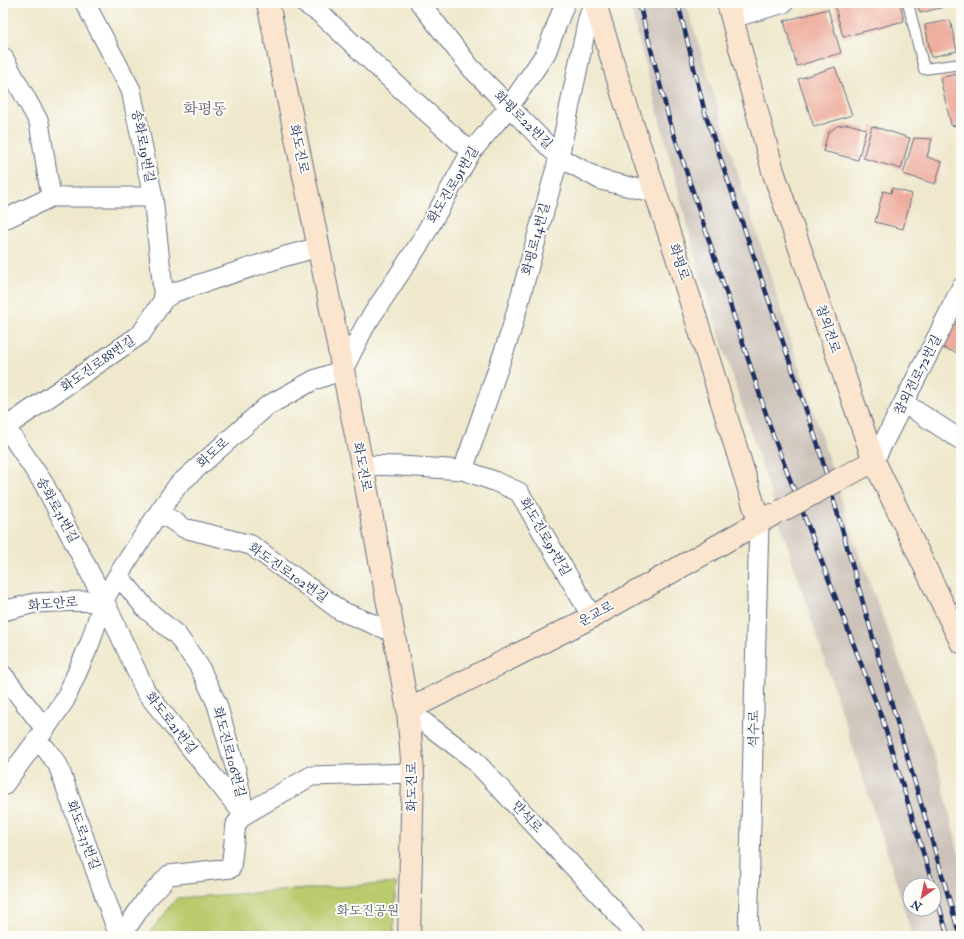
<svg xmlns="http://www.w3.org/2000/svg" width="964" height="939" viewBox="0 0 964 939" font-family="'IM FELL Double Pica','Noto Serif KR',serif">
	<rect width="100%" height="100%" fill="#fdfcf7"/>
	<filter id="ink" filterUnits="userSpaceOnUse"><feTurbulence type="fractalNoise" baseFrequency=".025" numOctaves="2"/><feDisplacementMap in="SourceGraphic" scale="8" xChannelSelector="R" yChannelSelector="G"/><feConvolveMatrix kernelMatrix="1 2 1 2 8 2 1 2 1" color-interpolation-filters="sRGB"/></filter>
	<filter id="wash" filterUnits="userSpaceOnUse"><feTurbulence type="fractalNoise" baseFrequency=".012" numOctaves="4" result="noise"/><feDisplacementMap in="SourceGraphic" scale="16" xChannelSelector="R" yChannelSelector="G"/><feGaussianBlur stdDeviation="0.9" result="paint"/><feColorMatrix in="noise" values="0 0 0 0 0 0 0 0 0 0 0 0 0 0 0 0 0 1.4 0 .05"/><feComposite in="paint" operator="in"/></filter>
	<g filter="url(#wash)">
		<rect width="100%" height="100%" fill="#efe8cc"/>
		<!-- industrial -->
		<path fill="#ccc2b9" fill-rule="evenodd" d="M 629,3 L 686,3 L 741,183 L 855,542 L 939,769 L 961,862 L 961,936 L 912,936 L 893,871 L 703,285 ZM 910,885 L 934,885 L 934,909 L 910,909 Z"/>
		<!-- green -->
		<path fill="#baca6d" stroke="#6a7c66" d="M 396,883 L 393,936 L 147,936 L 177,898 Z"/>
		<g id="blocks">
			<!-- building -->
			<path fill="#edac9c" d="M 834,3 L 900,3 L 904,21 L 843,37 Z
				M 917,3 L 956,3 L 956,4 L 920,13 Z
				M 828,9 L 841,53 L 797,66 L 784,21 Z
				M 950,20 L 957,51 L 931,57 L 925,25 Z
				M 835,67 L 852,115 L 814,127 L 798,79 Z
				M 961,73 L 961,127 L 951,125 L 940,78 Z
				M 848,124 L 866,129 L 858,160 L 823,151 L 828,133 L 837,126 Z
				M 872,126 L 910,138 L 901,169 L 863,158 Z
				M 914,138 L 932,139 L 927,157 L 942,162 L 935,184 L 903,174 Z
				M 892,188 L 912,194 L 903,229 L 875,222 L 883,191 L 891,193 Z
				M 955,316 L 961,318 L 961,354 L 943,348 Z"/>
		</g>
	</g>
	<g filter="url(#ink)">
		<use href="#blocks" fill-opacity="0" stroke="#657084" stroke-width="1"/>
		<g fill="none" stroke-linecap="round" stroke-linejoin="round">
			<!-- lane casing -->
			<g stroke="#657084" stroke-width="12">
				<path id="lane" d="M 908,3 L 924,69 L 961,64"/>
			</g>
			<!-- street casing -->
			<g stroke="#657084" stroke-width="21">
				<path id="street" d="M 85,3 L 131,90 L 153,197 L 164,299
					M 304,3 L 321,14 L 400,88 L 471,152
					M 420,3 L 471,68 L 559,157 L 601,180 L 656,193
					M 732,18 L 784,3
					M 3,57 L 39,122 L 51,197
					M 3,220 L 51,197 L 153,197
					M 904,403 L 961,440
					M 3,423 L 44,484 L 104,600 L 146,692 L 244,815
					M 3,429 L 141,334 L 164,299 L 175,292 L 286,256 L 319,247
					M 874,461 L 939,333 L 961,288
					M 362,465 L 401,466 L 463,470 L 494,481 L 519,492 L 592,617
					M 463,470 L 511,331 L 559,157 L 588,19 L 593,3
					M 159,512 L 184,528 L 251,545 L 341,611 L 393,632
					M 118,575 L 147,610 L 177,635 L 199,666 L 217,704 L 236,770 L 244,812
					M 3,611 L 35,603 L 104,600
					M 3,675 L 45,729
					M 408,710 L 473,759 L 612,908 L 635,936
					M 37,740 L 46,749 L 58,765 L 119,936
					M 3,786 L 45,729 L 65,700 L 90,643 L 104,600 L 118,575 L 159,512 L 178,485 L 267,406 L 314,380 L 343,370 L 365,326 L 420,243 L 471,152 L 509,107 L 546,53 L 565,3
					M 121,936 L 145,901 L 169,875 L 231,868 L 236,824 L 244,815 L 311,776 L 413,773
					M 748,936 L 759,522"/>
			</g>
			<!-- secondary casing -->
			<g stroke="#657084" stroke-width="24">
				<path id="secondary" d="M 268,3 L 314,224 L 343,370 L 362,465 L 408,710 L 413,773 L 409,936
					M 595,3 L 623,96 L 676,254 L 759,522
					M 728,3 L 773,171 L 874,461 L 961,642
					M 840,479 L 874,461
					M 408,710 L 592,617 L 772,515"/>
			</g>
			<!-- lane -->
			<use href="#lane" stroke="#fff" stroke-width="10"/>
			<!-- street -->
			<use href="#street" stroke="#fff" stroke-width="19"/>
			<!-- secondary -->
			<use href="#secondary" stroke="#fce5cf" stroke-width="22"/>
			<!-- rail casing -->
			<g stroke="#1b2f5e" stroke-width="4.5">
				<path id="rail" d="M 639,3 L 669,119 L 773,435 L 882,718 L 933,885
					M 678,3 L 705,113 L 818,445 L 895,715 L 960,936
					M 934,889 L 948,936"/>
			</g>
			<!-- rail -->
			<use href="#rail" stroke="#fdfcf7" stroke-width="3" stroke-dasharray="9" stroke-linecap="butt"/>
			<!-- secondary-bridge casing -->
			<g stroke="#657084" stroke-width="24" stroke-linecap="butt">
				<path id="secondary-bridge" d="M 781,511 L 840,479"/>
			</g>
			<!-- secondary-bridge -->
			<use href="#secondary-bridge" stroke="#fce5cf" stroke-width="22"/>
		</g>
	</g>
	<g text-anchor="middle" dominant-baseline="central" stroke-width="4" stroke-linejoin="round" paint-order="stroke">
		<!-- street labels -->
		<g font-size="13" fill="#1b2f5e" stroke="#fdfcf7">
			<text transform="translate(523 120) rotate(45)">화평로22번길</text>
			<text transform="translate(143 146) rotate(79)">송화로19번길</text>
			<text transform="translate(299 149) rotate(78)">화도진로</text>
			<text transform="translate(453 185) rotate(-59)">화도진로91번길</text>
			<text transform="translate(536 239) rotate(-75)">화평로14번길</text>
			<text transform="translate(679 262) rotate(72)">화평로</text>
			<text transform="translate(828 329) rotate(71)">참외전로</text>
			<text transform="translate(98 364) rotate(-35)">화도진로88번길</text>
			<text transform="translate(918 375) rotate(-63)">참외전로72번길</text>
			<text transform="translate(213 453) rotate(-42)">화도로</text>
			<text transform="translate(362 467) rotate(79)">화도진로</text>
			<text transform="translate(57 510) rotate(61)">송화로31번길</text>
			<text transform="translate(545 537) rotate(60)">화도진로95번길</text>
			<text transform="translate(288 573) rotate(35)">화도진로102번길</text>
			<text transform="translate(53 604) rotate(-5)">화도안로</text>
			<text transform="translate(596 614) rotate(-28)">운교로</text>
			<text transform="translate(171 723) rotate(52)">화도로21번길</text>
			<text transform="translate(754 729) rotate(-89)">석수로</text>
			<text transform="translate(229 752) rotate(75)">화도진로106번길</text>
			<text transform="translate(412 787) rotate(-90)">화도진로</text>
			<text transform="translate(527 817) rotate(47)">만석로</text>
			<text transform="translate(83 835) rotate(70)">화도로33번길</text>
		</g>
		<!-- park labels -->
		<g font-size="13" fill="#4b5e62" stroke="#fdfcf7">
			<text x="368" y="911">화도진공원</text>
		</g>
		<!-- quarter labels -->
		<g font-size="15" fill="#645b74" stroke="#fdfcf7">
			<text x="205" y="109">화평동</text>
		</g>
	</g>
	<!-- margin -->
	<rect width="964" height="939" fill="none" stroke="#fdfcf7" stroke-width="16"/>
	<!-- north arrow -->
	<g transform="translate(922 897) rotate(213)"><circle r="19" fill="#fdfcf7" stroke="#a3aaba"/>
	<path d="M0-3L7 15L0 10L-7 15Z" fill="#d1495b"/>
	<text y="-6" font-size="11" font-weight="bold" text-anchor="middle" fill="#1b2f5e">N</text>
	</g>
</svg>
